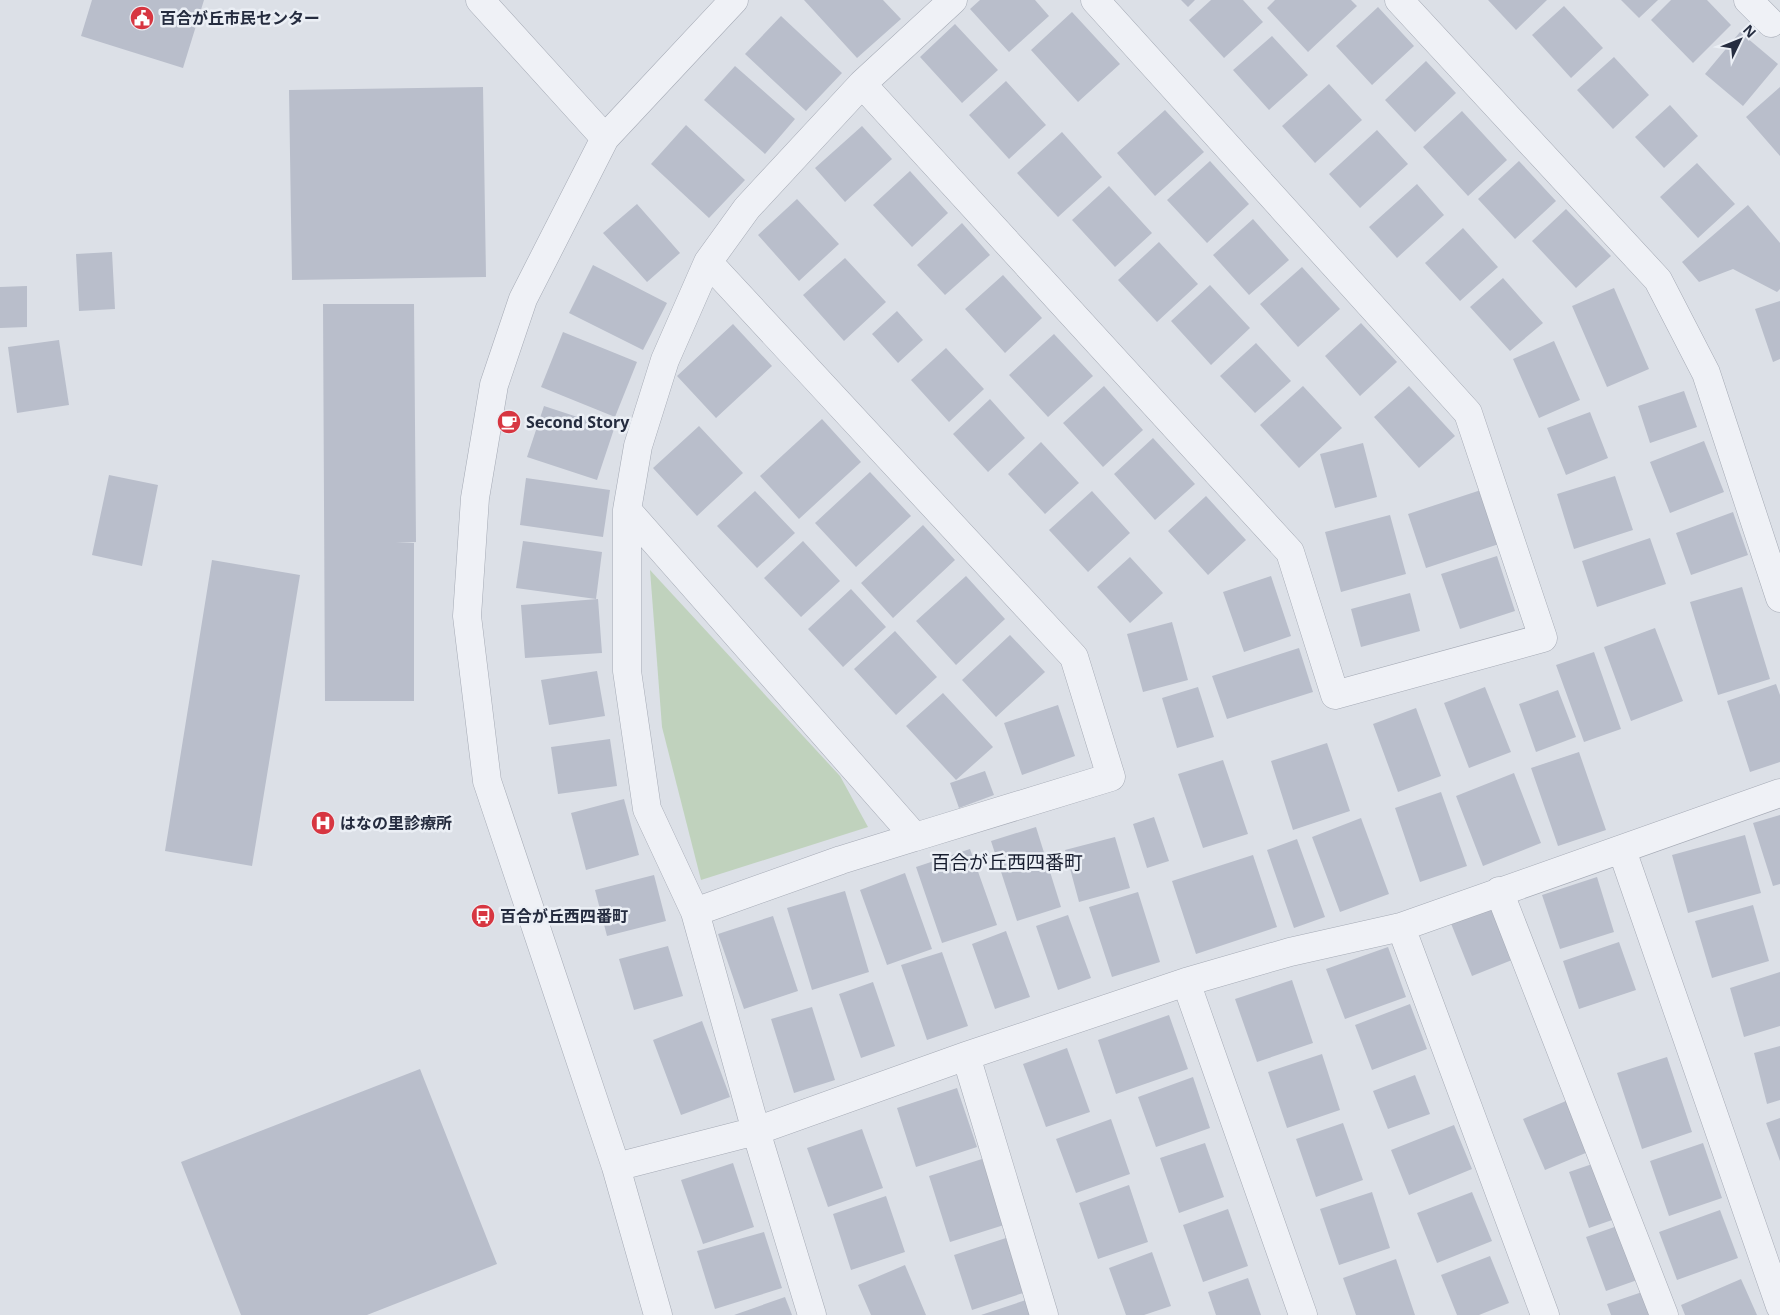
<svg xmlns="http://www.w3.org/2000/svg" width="1780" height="1315" viewBox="0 0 1780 1315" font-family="'Noto Sans','Noto Sans JP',sans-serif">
	<rect width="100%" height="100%" fill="#dce0e7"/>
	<!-- green -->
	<path fill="#c0d2bd" d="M 650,570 L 840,776 L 868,827 L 701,880 L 662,727 Z"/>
	<!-- building -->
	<path fill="#b9becb" d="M 92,0 L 204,0 L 183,68 L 81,36 Z
		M 804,0 L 883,0 L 901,19 L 857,58 Z
		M 980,0 L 1035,0 L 1049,16 L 1009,52 L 970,9 Z
		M 1181,0 L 1195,0 L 1188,7 Z
		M 1211,0 L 1243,0 L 1263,22 L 1224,58 L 1189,20 Z
		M 1275,0 L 1351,0 L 1357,6 L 1308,52 L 1267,8 Z
		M 1488,0 L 1547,0 L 1516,30 Z
		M 1621,0 L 1658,0 L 1639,18 Z
		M 1671,0 L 1707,0 L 1731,25 L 1693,63 L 1651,20 Z
		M 1564,6 L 1603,48 L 1571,78 L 1532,35 Z
		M 1378,7 L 1414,46 L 1372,85 L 1336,46 Z
		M 1072,12 L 1120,64 L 1078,102 L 1031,50 Z
		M 781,16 L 842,73 L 806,111 L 745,54 Z
		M 955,24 L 998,70 L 962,103 L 920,57 Z
		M 1740,32 L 1778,64 L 1743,106 L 1705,74 Z
		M 1272,36 L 1308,75 L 1269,110 L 1233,70 Z
		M 1614,57 L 1649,95 L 1613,129 L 1577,90 Z
		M 1426,61 L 1456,93 L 1415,132 L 1385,100 Z
		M 735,66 L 795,119 L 765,154 L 704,100 Z
		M 1006,81 L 1046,125 L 1009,159 L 969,115 Z
		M 1329,84 L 1362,120 L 1315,163 L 1282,126 Z
		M 483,87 L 486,277 L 292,280 L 289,90 Z
		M 1780,87 L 1780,156 L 1746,117 Z
		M 1670,105 L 1698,136 L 1664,168 L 1635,137 Z
		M 1165,110 L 1204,152 L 1155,196 L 1117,153 Z
		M 1462,111 L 1507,160 L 1468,196 L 1423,147 Z
		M 686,125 L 745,180 L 709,218 L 651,164 Z
		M 862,126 L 892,159 L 845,202 L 815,168 Z
		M 1377,130 L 1408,164 L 1360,208 L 1329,174 Z
		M 1062,132 L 1102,177 L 1058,217 L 1017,173 Z
		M 1210,161 L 1249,204 L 1207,243 L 1167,200 Z
		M 1519,161 L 1556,201 L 1515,239 L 1478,199 Z
		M 1697,163 L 1735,204 L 1698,238 L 1660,197 Z
		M 910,171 L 948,213 L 912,247 L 873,205 Z
		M 1417,184 L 1444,215 L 1397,258 L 1369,227 Z
		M 1109,186 L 1152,233 L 1115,267 L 1072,220 Z
		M 797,199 L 839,244 L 799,281 L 758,235 Z
		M 637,204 L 680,253 L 647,282 L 603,233 Z
		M 1748,205 L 1780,243 L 1780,289 L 1777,292 L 1733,269 L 1699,282 L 1682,262 Z
		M 1566,209 L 1611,256 L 1576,288 L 1532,241 Z
		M 1253,219 L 1289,260 L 1249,295 L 1213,255 Z
		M 962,223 L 990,255 L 945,295 L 917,265 Z
		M 1463,228 L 1498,267 L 1460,301 L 1425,263 Z
		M 1159,242 L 1198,284 L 1157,322 L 1118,280 Z
		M 112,252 L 115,309 L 79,311 L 76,254 Z
		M 845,258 L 886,302 L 844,341 L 803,295 Z
		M 593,265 L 667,303 L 643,350 L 569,313 Z
		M 1302,267 L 1340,309 L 1298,347 L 1260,304 Z
		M 1003,275 L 1042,318 L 1005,353 L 965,309 Z
		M 1503,278 L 1543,323 L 1510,351 L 1470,307 Z
		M 1210,285 L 1250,328 L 1211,365 L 1171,321 Z
		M 27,286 L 27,327 L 0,328 L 0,287 Z
		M 1614,288 L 1649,369 L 1607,387 L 1572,306 Z
		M 1780,301 L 1780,359 L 1773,362 L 1755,309 Z
		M 323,304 L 414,304 L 416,542 L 396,543 L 414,543 L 414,701 L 325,701 Z
		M 897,311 L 923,340 L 898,363 L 872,334 Z
		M 1361,323 L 1397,362 L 1360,396 L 1325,356 Z
		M 733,324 L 772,366 L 716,418 L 677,376 Z
		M 563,332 L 637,362 L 615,417 L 541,387 Z
		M 1054,334 L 1093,376 L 1048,417 L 1009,375 Z
		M 59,340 L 69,405 L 17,413 L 8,347 Z
		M 1554,341 L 1580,400 L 1539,418 L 1513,359 Z
		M 1256,343 L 1291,381 L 1255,413 L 1220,376 Z
		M 946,348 L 984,389 L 949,422 L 911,380 Z
		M 1104,386 L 1143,430 L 1103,467 L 1063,423 Z
		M 1303,386 L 1342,428 L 1299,468 L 1260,425 Z
		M 1409,386 L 1455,436 L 1419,468 L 1374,417 Z
		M 1684,391 L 1697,427 L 1650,443 L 1638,406 Z
		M 990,399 L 1025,438 L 988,472 L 953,434 Z
		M 544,406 L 614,429 L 597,480 L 527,457 Z
		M 1590,412 L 1608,458 L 1566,475 L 1547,428 Z
		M 822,419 L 861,462 L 799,519 L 760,476 Z
		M 699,426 L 743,473 L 697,516 L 653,468 Z
		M 1153,438 L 1195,484 L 1155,520 L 1114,474 Z
		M 1704,441 L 1724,492 L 1670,513 L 1650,462 Z
		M 1041,442 L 1079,483 L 1045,514 L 1008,474 Z
		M 1363,443 L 1377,497 L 1335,508 L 1320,454 Z
		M 870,472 L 911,516 L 856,567 L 815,523 Z
		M 109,475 L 158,485 L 142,566 L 92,555 Z
		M 1615,476 L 1633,530 L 1574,549 L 1557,494 Z
		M 526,478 L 610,490 L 603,537 L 520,525 Z
		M 1481,490 L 1499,544 L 1426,568 L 1408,514 Z
		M 755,491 L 795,533 L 757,568 L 717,526 Z
		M 1092,491 L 1130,533 L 1088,572 L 1049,530 Z
		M 1206,496 L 1246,540 L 1208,575 L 1168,531 Z
		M 1733,512 L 1748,555 L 1691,575 L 1676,533 Z
		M 1390,515 L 1406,574 L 1341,592 L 1325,532 Z
		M 923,525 L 955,560 L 893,618 L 861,583 Z
		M 1650,538 L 1666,584 L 1597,607 L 1582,561 Z
		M 523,541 L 602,552 L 596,599 L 516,588 Z
		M 803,541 L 840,581 L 801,617 L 764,578 Z
		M 1497,556 L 1515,611 L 1460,629 L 1441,574 Z
		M 1130,557 L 1163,593 L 1130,623 L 1097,587 Z
		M 212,560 L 300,575 L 252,866 L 165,851 Z
		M 966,576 L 1005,619 L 956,665 L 916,621 Z
		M 1271,576 L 1291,636 L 1244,652 L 1223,592 Z
		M 1742,587 L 1770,679 L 1718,695 L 1690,602 Z
		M 851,589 L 886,627 L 843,667 L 808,629 Z
		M 1410,593 L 1420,631 L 1361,647 L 1351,609 Z
		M 598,599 L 602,653 L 525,658 L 521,605 Z
		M 1172,622 L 1188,680 L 1143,692 L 1127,634 Z
		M 1655,628 L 1683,701 L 1631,721 L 1604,647 Z
		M 895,631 L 937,677 L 896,715 L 854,669 Z
		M 1010,635 L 1045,672 L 996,717 L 962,680 Z
		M 1299,648 L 1313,692 L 1227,719 L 1212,676 Z
		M 1594,652 L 1621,729 L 1584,742 L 1556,665 Z
		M 597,671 L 605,716 L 549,725 L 541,680 Z
		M 1776,684 L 1780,695 L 1780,762 L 1750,772 L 1727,701 Z
		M 1198,687 L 1214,737 L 1177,748 L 1162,698 Z
		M 1485,687 L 1511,752 L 1469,768 L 1444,703 Z
		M 1558,690 L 1576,737 L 1536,752 L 1519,704 Z
		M 943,693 L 993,747 L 956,780 L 906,726 Z
		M 1058,705 L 1075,756 L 1022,775 L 1004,723 Z
		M 1416,708 L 1441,776 L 1398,792 L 1373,724 Z
		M 610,739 L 617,786 L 558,794 L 551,747 Z
		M 1327,743 L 1350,811 L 1293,830 L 1271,761 Z
		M 1579,752 L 1606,830 L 1558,846 L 1531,768 Z
		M 1223,760 L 1248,834 L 1203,848 L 1178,774 Z
		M 985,771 L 994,795 L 959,808 L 950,783 Z
		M 1514,773 L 1541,843 L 1483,866 L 1456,796 Z
		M 1441,792 L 1467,866 L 1420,882 L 1395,808 Z
		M 624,799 L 639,855 L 586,870 L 571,813 Z
		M 1780,815 L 1780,884 L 1773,886 L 1753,823 Z
		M 1154,817 L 1169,861 L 1147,868 L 1133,824 Z
		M 1361,818 L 1389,894 L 1340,912 L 1312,837 Z
		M 1036,827 L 1061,907 L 1017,921 L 991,841 Z
		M 1745,835 L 1761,893 L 1688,913 L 1672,855 Z
		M 1115,837 L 1130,888 L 1079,902 L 1065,850 Z
		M 1297,839 L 1325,917 L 1294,928 L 1267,850 Z
		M 970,849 L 997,925 L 942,943 L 916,867 Z
		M 1253,855 L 1277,927 L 1196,954 L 1172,881 Z
		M 905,873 L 932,949 L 887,965 L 860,890 Z
		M 654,875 L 666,921 L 607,936 L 595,890 Z
		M 1597,877 L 1614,932 L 1560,949 L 1542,895 Z
		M 845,891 L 869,972 L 812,990 L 787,908 Z
		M 1138,892 L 1160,962 L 1112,977 L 1089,907 Z
		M 1490,905 L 1512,960 L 1472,976 L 1450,921 Z
		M 1753,905 L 1769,961 L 1712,978 L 1695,921 Z
		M 1068,915 L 1091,978 L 1058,990 L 1036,926 Z
		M 773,916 L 798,991 L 744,1009 L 718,934 Z
		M 1006,931 L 1030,997 L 995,1009 L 972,944 Z
		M 1619,942 L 1636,990 L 1579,1009 L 1563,961 Z
		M 668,946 L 683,996 L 634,1010 L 619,959 Z
		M 1388,947 L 1406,997 L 1345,1019 L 1326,969 Z
		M 942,952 L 968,1026 L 927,1040 L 901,965 Z
		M 1780,972 L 1780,1026 L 1744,1037 L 1730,988 Z
		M 1292,980 L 1313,1043 L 1257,1062 L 1235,999 Z
		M 873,982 L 895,1046 L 861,1058 L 839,994 Z
		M 1410,1004 L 1427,1049 L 1372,1070 L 1355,1025 Z
		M 812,1007 L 835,1080 L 794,1093 L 771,1019 Z
		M 1169,1015 L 1188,1069 L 1116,1094 L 1098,1040 Z
		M 702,1021 L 730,1097 L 681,1115 L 653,1040 Z
		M 1780,1046 L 1780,1100 L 1767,1104 L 1754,1053 Z
		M 1067,1048 L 1090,1112 L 1046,1127 L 1023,1064 Z
		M 1322,1054 L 1340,1110 L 1287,1128 L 1268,1072 Z
		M 1667,1057 L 1692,1132 L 1642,1149 L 1617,1073 Z
		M 420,1069 L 497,1264 L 367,1315 L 241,1315 L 181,1162 Z
		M 1415,1075 L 1430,1114 L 1388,1129 L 1373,1091 Z
		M 1193,1077 L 1210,1128 L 1156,1147 L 1138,1097 Z
		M 957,1088 L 977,1147 L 916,1167 L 897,1108 Z
		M 1566,1101 L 1588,1152 L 1545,1170 L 1523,1119 Z
		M 1780,1118 L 1780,1161 L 1766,1123 Z
		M 1111,1119 L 1130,1174 L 1076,1193 L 1056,1139 Z
		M 1343,1123 L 1363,1180 L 1316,1197 L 1296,1139 Z
		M 1454,1125 L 1472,1169 L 1409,1195 L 1391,1150 Z
		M 862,1129 L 883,1188 L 828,1207 L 807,1148 Z
		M 1205,1143 L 1224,1197 L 1179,1213 L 1160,1158 Z
		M 1703,1143 L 1722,1198 L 1669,1216 L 1650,1161 Z
		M 982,1159 L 1004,1225 L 950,1242 L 929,1176 Z
		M 1598,1162 L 1618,1218 L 1589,1228 L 1569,1172 Z
		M 733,1163 L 754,1227 L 703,1244 L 681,1180 Z
		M 1129,1185 L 1148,1242 L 1098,1259 L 1079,1203 Z
		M 1372,1192 L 1390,1248 L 1339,1265 L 1320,1209 Z
		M 1472,1192 L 1492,1241 L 1437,1263 L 1417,1213 Z
		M 886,1196 L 905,1252 L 851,1270 L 833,1214 Z
		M 1228,1209 L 1248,1266 L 1203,1282 L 1183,1225 Z
		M 1720,1210 L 1738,1258 L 1677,1280 L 1659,1232 Z
		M 1623,1224 L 1643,1278 L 1606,1291 L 1586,1237 Z
		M 764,1232 L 782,1288 L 715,1309 L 697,1251 Z
		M 1006,1238 L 1023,1293 L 972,1310 L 954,1255 Z
		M 1152,1252 L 1171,1306 L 1144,1315 L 1126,1315 L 1109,1268 Z
		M 1490,1256 L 1509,1303 L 1479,1315 L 1457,1315 L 1441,1275 Z
		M 1396,1259 L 1415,1315 L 1356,1315 L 1343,1278 Z
		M 905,1265 L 926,1315 L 871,1315 L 858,1285 Z
		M 1248,1278 L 1261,1315 L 1216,1315 L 1208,1292 Z
		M 1741,1279 L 1757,1315 L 1685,1315 L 1681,1305 Z
		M 1648,1290 L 1657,1315 L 1611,1315 L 1607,1304 Z
		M 785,1297 L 792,1315 L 734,1315 Z
		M 1026,1300 L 1031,1315 L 981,1315 Z"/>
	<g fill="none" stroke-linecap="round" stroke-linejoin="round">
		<!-- street casing -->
		<g stroke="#a5aab5" stroke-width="29">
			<path id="street" d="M 480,0 L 605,138
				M 1399,0 L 1658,280 L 1706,373 L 1780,598
				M 1748,0 L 1771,23
				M 862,84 L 1290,552 L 1335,695 L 1543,638 L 1468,413 L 1095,0
				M 708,262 L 1074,657 L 1111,777 L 915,837
				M 627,510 L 915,837 L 841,860 L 695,912
				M 1622,850 L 1780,1306
				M 1499,891 L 1664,1315
				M 1401,927 L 1545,1315
				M 1186,982 L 1303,1315
				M 966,1056 L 1044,1315
				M 616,1167 L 756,1131 L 966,1056 L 1186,982 L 1290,952 L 1401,927 L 1780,793
				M 658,1315 L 616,1167 L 487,781 L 467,616 L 475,498 L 494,385 L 523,299 L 605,138 L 734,0
				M 812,1315 L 756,1131 L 695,912 L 647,809 L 627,671 L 627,510 L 638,446 L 665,360 L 708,262 L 747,208 L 862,84 L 953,0"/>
		</g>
		<!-- street -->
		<use href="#street" stroke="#eff1f6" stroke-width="28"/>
	</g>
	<!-- icons -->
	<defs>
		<g id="civic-disc" transform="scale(1.25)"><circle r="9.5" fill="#d73641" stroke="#ebeff5"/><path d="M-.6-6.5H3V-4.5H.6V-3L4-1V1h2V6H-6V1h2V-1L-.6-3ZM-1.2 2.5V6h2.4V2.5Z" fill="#fff"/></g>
		<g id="cafe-disc" transform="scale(1.25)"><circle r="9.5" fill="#d73641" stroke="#ebeff5"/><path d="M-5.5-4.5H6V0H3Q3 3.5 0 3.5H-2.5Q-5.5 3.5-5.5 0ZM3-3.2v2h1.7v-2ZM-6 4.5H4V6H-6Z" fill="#fff"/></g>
		<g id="hospital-disc" transform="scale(1.25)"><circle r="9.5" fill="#d73641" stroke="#ebeff5"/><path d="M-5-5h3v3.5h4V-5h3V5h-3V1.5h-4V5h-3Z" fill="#fff"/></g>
		<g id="bus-disc" transform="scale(1.25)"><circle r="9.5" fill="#d73641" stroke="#ebeff5"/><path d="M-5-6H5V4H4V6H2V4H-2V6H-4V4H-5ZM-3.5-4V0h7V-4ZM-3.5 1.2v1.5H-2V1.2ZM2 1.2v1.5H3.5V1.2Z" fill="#fff"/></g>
	</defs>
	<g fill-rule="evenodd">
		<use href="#civic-disc" x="142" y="18"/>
		<use href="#cafe-disc" x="509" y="422"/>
		<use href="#hospital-disc" x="323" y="823"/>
		<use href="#bus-disc" x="483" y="916"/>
	</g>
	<g text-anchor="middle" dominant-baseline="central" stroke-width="5" stroke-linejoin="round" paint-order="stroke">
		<!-- poi labels -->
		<g font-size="16" font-weight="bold" fill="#252c3f" stroke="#ebeff5" text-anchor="start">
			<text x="160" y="18">百合が丘市民センター</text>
			<text x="526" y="422">Second Story</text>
			<text x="340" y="823">はなの里診療所</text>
			<text x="500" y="916">百合が丘西四番町</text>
		</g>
		<!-- quarter labels -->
		<g font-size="19" fill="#171d2f" stroke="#ebeff5">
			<text x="1007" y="862">百合が丘西四番町</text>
		</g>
	</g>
	<!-- north arrow -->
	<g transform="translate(1740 40) rotate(47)" stroke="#ebeff5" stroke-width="4" paint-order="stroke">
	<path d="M0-4L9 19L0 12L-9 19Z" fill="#252c3f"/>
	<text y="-8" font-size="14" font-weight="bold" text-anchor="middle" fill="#252c3f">N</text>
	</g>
</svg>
